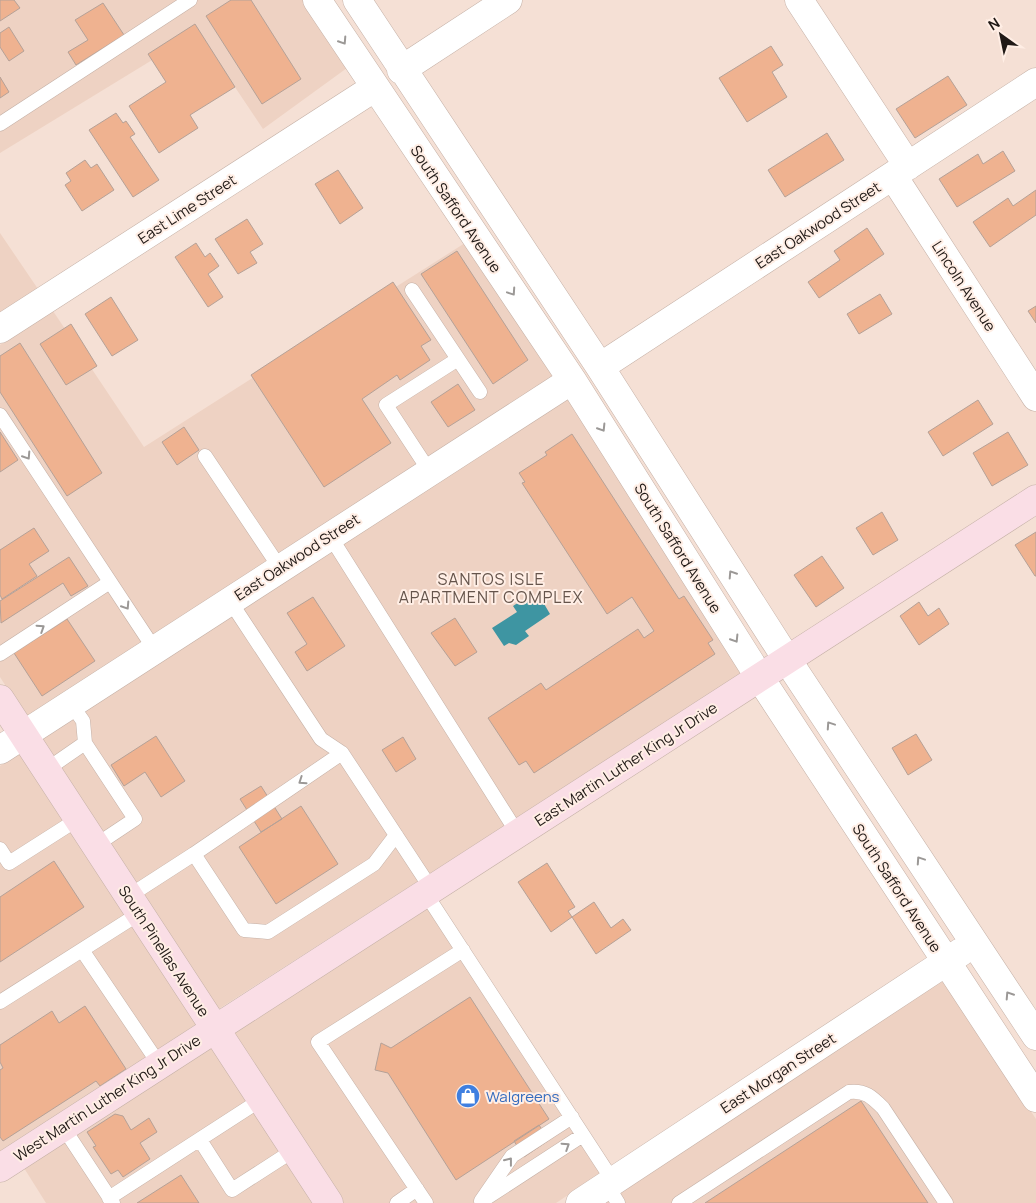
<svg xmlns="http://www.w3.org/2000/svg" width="1036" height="1203" viewBox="0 0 1036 1203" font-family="Manrope,sans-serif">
	<rect width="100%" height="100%" fill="#f5e0d5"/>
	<!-- built -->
	<path fill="#eed2c3" d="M 0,0 L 303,0 L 347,68 L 263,129 L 198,32 L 0,153 Z
		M 0,233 L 38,289 L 0,314 Z
		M 465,243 L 555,376 L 26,718 L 0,677 L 0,345 L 53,311 L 144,447 Z
		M 569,398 L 743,673 L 217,1010 L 41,740 Z
		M 21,753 L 198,1023 L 0,1152 L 0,766 Z
		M 435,904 L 612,1166 L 556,1203 L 343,1203 L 232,1033 Z
		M 943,980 L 1036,1119 L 1036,1203 L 604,1203 Z
		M 212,1045 L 315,1203 L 46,1203 L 24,1168 Z"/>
	<!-- water -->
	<path fill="#3e95a2" d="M 527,597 L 532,600 L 540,597 L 550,614 L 525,631 L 529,636 L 516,645 L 509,643 L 504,646 L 492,628 L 517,612 L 513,606 Z"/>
	<!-- building -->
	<path fill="#efb290" stroke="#b5a197" d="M 0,0 L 14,0 L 20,8 L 0,21 Z
		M 231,0 L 251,0 L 301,79 L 262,104 L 206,16 Z
		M 103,3 L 124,35 L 76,65 L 68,52 L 88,40 L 75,20 Z
		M 195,24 L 235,87 L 190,115 L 198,128 L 159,153 L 129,106 L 166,82 L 148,54 Z
		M 9,27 L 24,51 L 9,61 L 0,47 L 0,33 Z
		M 771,46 L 783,65 L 772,72 L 787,97 L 747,122 L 719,78 Z
		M 948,76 L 967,105 L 915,138 L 896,109 Z
		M 0,77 L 9,92 L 0,98 Z
		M 116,113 L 123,123 L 126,121 L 135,134 L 130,137 L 159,180 L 133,197 L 89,130 Z
		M 827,133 L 844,160 L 785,197 L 768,170 Z
		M 1003,151 L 1015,171 L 957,207 L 939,179 L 978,154 L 983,164 Z
		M 85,160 L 91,168 L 97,164 L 114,190 L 82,211 L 65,185 L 71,181 L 66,173 Z
		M 338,170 L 363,208 L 340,224 L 315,184 Z
		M 1036,190 L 1036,215 L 990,247 L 973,222 L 1008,198 L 1013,206 Z
		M 247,219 L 263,244 L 250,252 L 257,263 L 238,274 L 215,239 Z
		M 867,228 L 884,254 L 819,298 L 808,282 L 840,260 L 834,251 Z
		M 196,243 L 205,257 L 210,253 L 219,266 L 208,274 L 223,297 L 208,307 L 175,257 Z
		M 457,251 L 528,360 L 493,384 L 421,274 Z
		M 393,282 L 431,340 L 421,346 L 430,360 L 400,380 L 397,375 L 362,399 L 391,443 L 324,487 L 251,375 Z
		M 880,294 L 892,314 L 859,334 L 847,314 Z
		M 111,297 L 138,340 L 112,356 L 85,314 Z
		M 1036,306 L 1036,323 L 1028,311 Z
		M 71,324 L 97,366 L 66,385 L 40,344 Z
		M 20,343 L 102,473 L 67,496 L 0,392 L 0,356 Z
		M 458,384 L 475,410 L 448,427 L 431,402 Z
		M 978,400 L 993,424 L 943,456 L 928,432 Z
		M 184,427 L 199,450 L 177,465 L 162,442 Z
		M 0,432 L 18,460 L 0,472 Z
		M 1008,432 L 1028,465 L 992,486 L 973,453 Z
		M 572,434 L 679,599 L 684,596 L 713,640 L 708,643 L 715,654 L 534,773 L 526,761 L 519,765 L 488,718 L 541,683 L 546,690 L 638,629 L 644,638 L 654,631 L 632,597 L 607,614 L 522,483 L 525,482 L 519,473 L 547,455 L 545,452 Z
		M 882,512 L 898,540 L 873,555 L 856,528 Z
		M 34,528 L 49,551 L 29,564 L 37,576 L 2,599 L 0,595 L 0,550 Z
		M 1036,532 L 1036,576 L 1035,576 L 1015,545 Z
		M 822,556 L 844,588 L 816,607 L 794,575 Z
		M 69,557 L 88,586 L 71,596 L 63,583 L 1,623 L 0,601 Z
		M 313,597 L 345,646 L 307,671 L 295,652 L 307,644 L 287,613 Z
		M 919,602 L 928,616 L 939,608 L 949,624 L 919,645 L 900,616 Z
		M 455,618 L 477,652 L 455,666 L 431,633 Z
		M 67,619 L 95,661 L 42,696 L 14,653 Z
		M 916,734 L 932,760 L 908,775 L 892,748 Z
		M 156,736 L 185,781 L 161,797 L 145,772 L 124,786 L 111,765 Z
		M 403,737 L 416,759 L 396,772 L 382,750 Z
		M 261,786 L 282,819 L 261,832 L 240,799 Z
		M 301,806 L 338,864 L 276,904 L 239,847 Z
		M 54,861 L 84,907 L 0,962 L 0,897 Z
		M 547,863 L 575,907 L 568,911 L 572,917 L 551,932 L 518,882 Z
		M 594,902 L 611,928 L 623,919 L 631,930 L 596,954 L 572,917 Z
		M 470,997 L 549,1119 L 456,1180 L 388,1073 L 375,1070 L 381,1043 L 391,1048 Z
		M 85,1006 L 126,1069 L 100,1086 L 96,1081 L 3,1141 L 0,1137 L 0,1070 L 3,1068 L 0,1062 L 0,1045 L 52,1011 L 59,1023 Z
		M 861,1101 L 928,1203 L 705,1203 Z
		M 115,1114 L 123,1116 L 131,1130 L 149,1118 L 157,1132 L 140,1143 L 150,1159 L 123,1177 L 118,1170 L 111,1174 L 93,1147 L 96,1146 L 87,1132 Z
		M 539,1125 L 549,1140 L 524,1157 L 514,1141 Z
		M 181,1175 L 199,1203 L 137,1203 Z"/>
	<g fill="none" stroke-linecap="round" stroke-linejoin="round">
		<!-- lane casing -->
		<g stroke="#c5b1a7" stroke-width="15">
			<path id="lane" d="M 0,124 L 190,0
				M 412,290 L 458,359 L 386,405 L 430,472
				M 458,359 L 480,392
				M 0,415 L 155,650
				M 205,456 L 280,568
				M 330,536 L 518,834
				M 230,601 L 321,739 L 342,753 L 432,890
				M 0,654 L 110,582
				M 71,704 L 83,721 L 85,743
				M 46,770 L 85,743 L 135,819 L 96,845
				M 0,849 L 9,863 L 78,819
				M 194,854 L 342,753
				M 426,894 L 613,1181
				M 129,896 L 194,854 L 244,930 L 268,932 L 374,864 L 396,835
				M 82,950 L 159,1064
				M 0,1002 L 140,913
				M 63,1127 L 113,1203
				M 200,1140 L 232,1190 L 294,1150
				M 607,1185 L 618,1203
				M 488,1197 L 583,1135
				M 109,1198 L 262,1099
				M 481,1201 L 512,1156 L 572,1117
				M 397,1203 L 417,1189
				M 426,1203 L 318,1042 L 463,950
				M 679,1203 L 849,1092 C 865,1090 872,1097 883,1108 L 946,1203"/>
		</g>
		<!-- street casing -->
		<g stroke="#c5b1a7" stroke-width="29">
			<path id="street" d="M 317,0 L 572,380 L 760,678 L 1036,1098
				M 357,0 L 600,367 L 788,661 L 1036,1036
				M 799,0 L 908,166
				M 401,70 L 508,0
				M 893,176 L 1036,397
				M 0,329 L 374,88
				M 600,367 L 1036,82
				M 0,750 L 572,380
				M 580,1203 L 961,952"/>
		</g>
		<!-- secondary casing -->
		<g stroke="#c5b1a7" stroke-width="29">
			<path id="secondary" d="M 0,699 L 329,1203
				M 0,1168 L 1036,499"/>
		</g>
		<!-- lane -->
		<use href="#lane" stroke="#fff" stroke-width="14"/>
		<!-- street -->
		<use href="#street" stroke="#fff" stroke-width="28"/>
		<!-- secondary -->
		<use href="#secondary" stroke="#fadee6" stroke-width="28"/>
	</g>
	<!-- one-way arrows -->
	<defs><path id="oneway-chevron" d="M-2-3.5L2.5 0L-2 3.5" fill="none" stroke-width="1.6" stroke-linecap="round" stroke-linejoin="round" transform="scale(1.25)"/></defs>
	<g stroke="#9b9896">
		<use href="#oneway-chevron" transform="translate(343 41) rotate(57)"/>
		<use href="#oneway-chevron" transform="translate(512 292) rotate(56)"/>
		<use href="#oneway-chevron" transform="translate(602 428) rotate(58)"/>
		<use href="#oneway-chevron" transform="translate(27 456) rotate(57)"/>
		<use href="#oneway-chevron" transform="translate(732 574) rotate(-123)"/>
		<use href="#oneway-chevron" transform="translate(126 606) rotate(57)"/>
		<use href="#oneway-chevron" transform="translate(41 628) rotate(-33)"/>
		<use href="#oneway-chevron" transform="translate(735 639) rotate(58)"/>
		<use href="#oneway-chevron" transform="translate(830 725) rotate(-124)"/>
		<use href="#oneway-chevron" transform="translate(302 781) rotate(146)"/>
		<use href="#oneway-chevron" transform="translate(920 860) rotate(-124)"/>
		<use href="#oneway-chevron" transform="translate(1009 995) rotate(-123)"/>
		<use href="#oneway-chevron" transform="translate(566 1146) rotate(-33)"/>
		<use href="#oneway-chevron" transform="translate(509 1161) rotate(-52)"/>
	</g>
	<!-- icons -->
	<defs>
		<g id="shop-disc" transform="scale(1.25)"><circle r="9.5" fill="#3f7fe0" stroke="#ffeee5"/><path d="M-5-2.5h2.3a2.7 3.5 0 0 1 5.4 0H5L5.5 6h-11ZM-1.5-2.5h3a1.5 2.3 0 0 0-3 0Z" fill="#fff"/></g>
	</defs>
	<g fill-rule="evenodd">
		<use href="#shop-disc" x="468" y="1096"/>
	</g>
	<g text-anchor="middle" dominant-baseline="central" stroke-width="4" stroke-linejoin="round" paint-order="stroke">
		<!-- street labels -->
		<g font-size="15" fill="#201916" stroke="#ffeee5">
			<text transform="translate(187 209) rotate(-33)">East Lime Street</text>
			<text transform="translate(456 209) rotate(56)">South Safford Avenue</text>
			<text transform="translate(818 225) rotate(-33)">East Oakwood Street</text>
			<text transform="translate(964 286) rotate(57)">Lincoln Avenue</text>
			<text transform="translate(678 548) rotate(58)">South Safford Avenue</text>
			<text transform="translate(297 557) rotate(-33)">East Oakwood Street</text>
			<text transform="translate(626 764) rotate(-33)">East Martin Luther King Jr Drive</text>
			<text transform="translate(897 888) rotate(57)">South Safford Avenue</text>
			<text transform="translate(164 951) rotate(57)">South Pinellas Avenue</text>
			<text transform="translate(778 1073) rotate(-33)">East Morgan Street</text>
			<text transform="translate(107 1098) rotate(-33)">West Martin Luther King Jr Drive</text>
		</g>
		<!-- shop labels -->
		<g font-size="15" fill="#366cbe" stroke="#ffeee5" text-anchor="start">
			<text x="486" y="1096">Walgreens</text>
		</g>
		<!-- neighbourhood labels -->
		<g font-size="16" letter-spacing="1" fill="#65544b" stroke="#ffeee5">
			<text x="491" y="579">SANTOS ISLE<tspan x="491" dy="18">APARTMENT COMPLEX</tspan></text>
		</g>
	</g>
	<!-- north arrow -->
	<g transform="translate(1001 35) rotate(327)" stroke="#ffeee5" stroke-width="4" paint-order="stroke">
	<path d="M0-4L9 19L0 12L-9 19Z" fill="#201916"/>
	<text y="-8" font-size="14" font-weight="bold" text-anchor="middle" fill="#201916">N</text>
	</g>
</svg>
